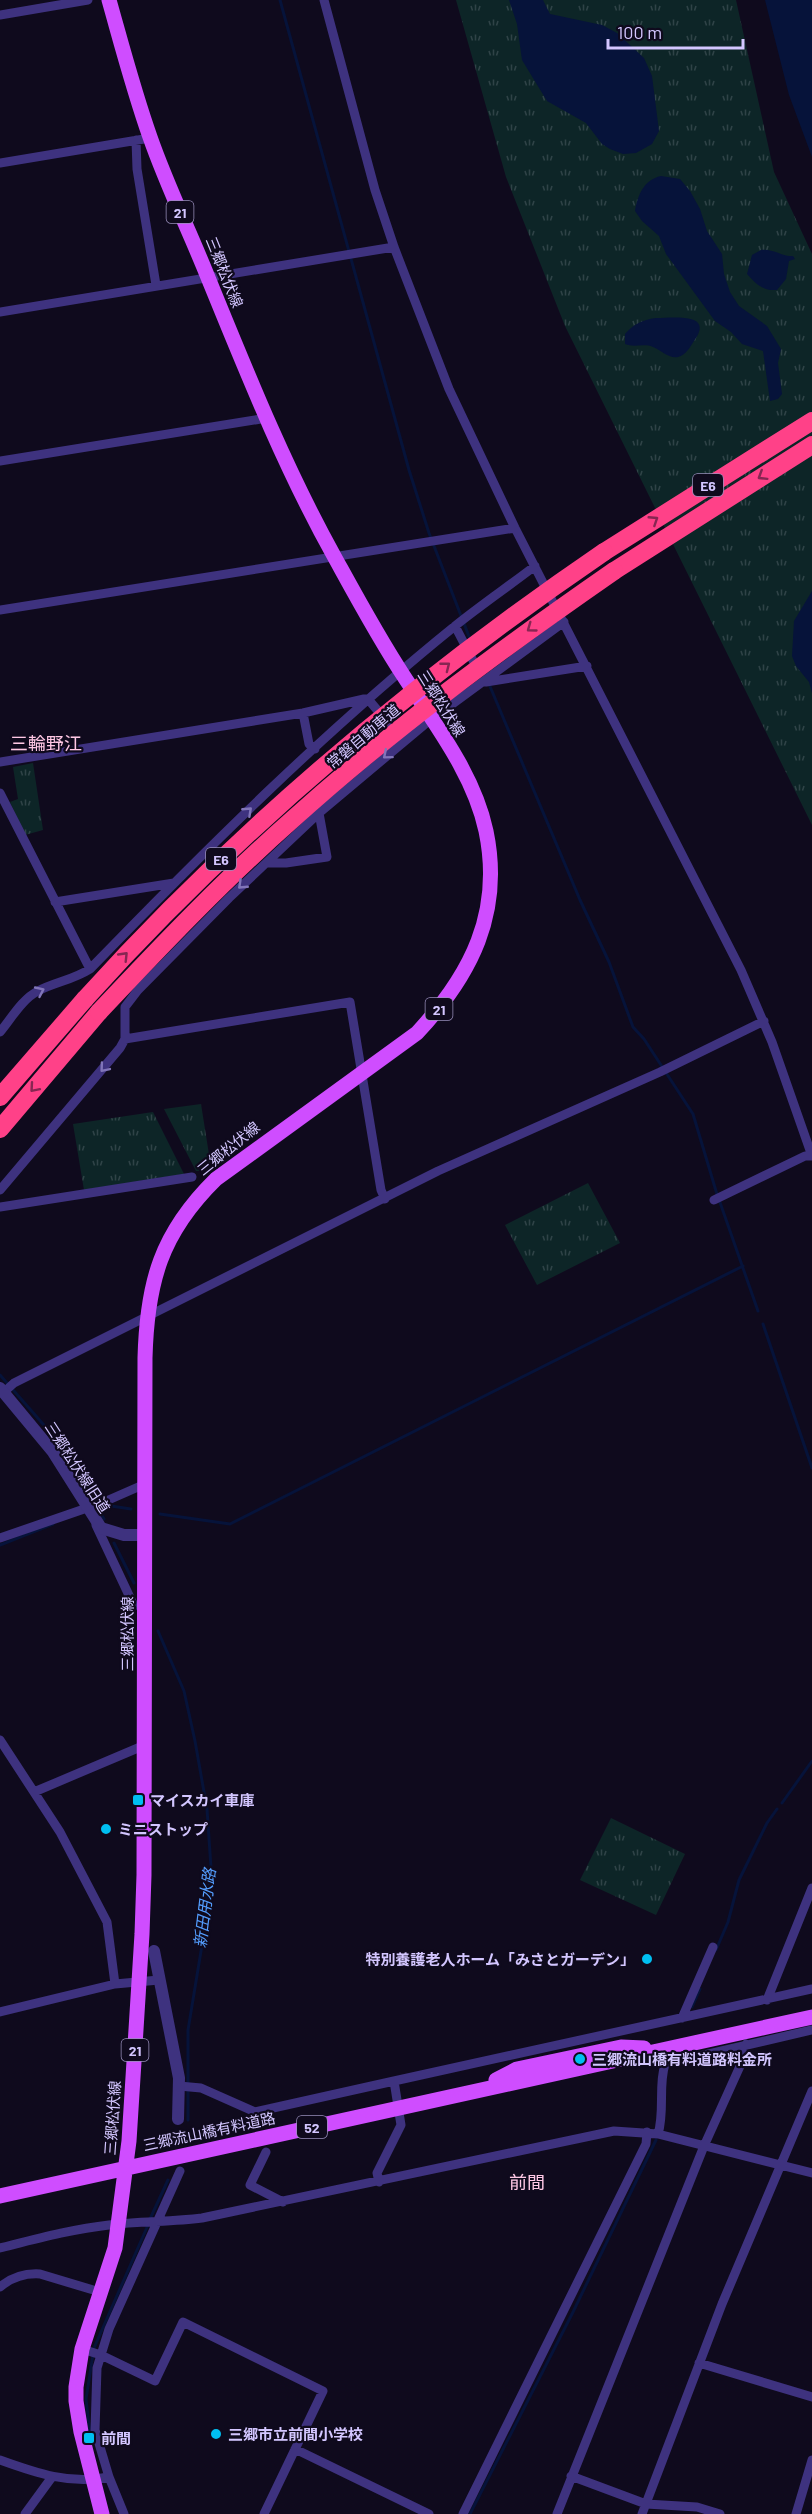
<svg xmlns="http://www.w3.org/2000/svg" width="812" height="2514" viewBox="0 0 812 2514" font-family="Barlow,'Noto Sans JP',sans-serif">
	<defs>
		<pattern id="grass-tufts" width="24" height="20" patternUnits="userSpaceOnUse" patternTransform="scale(1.5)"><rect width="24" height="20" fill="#0d2527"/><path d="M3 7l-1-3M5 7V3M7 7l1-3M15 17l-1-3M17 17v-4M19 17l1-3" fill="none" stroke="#2f4347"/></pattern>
	</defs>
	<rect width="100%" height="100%" fill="#0f0a1d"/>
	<!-- grass -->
	<path fill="url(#grass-tufts)" d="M 456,0 L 736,0 L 774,172 L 812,254 L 812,825 L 565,326 L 506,177 Z
		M 33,763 L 43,830 L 25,835 L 10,802 L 18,799 L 13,767 Z
		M 201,1104 L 211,1167 L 210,1171 L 196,1171 L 164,1109 Z
		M 153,1112 L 184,1174 L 84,1190 L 73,1124 Z
		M 588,1183 L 620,1243 L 537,1285 L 505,1225 Z
		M 611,1818 L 685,1854 L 656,1915 L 580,1880 Z"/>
	<!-- water -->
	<path fill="#06133a" d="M 509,0 L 543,0 L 550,14 L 602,25 L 617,33 L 644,58 L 652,76 L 659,131 L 652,144 L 636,153 L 623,154 L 610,149 L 602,144 L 586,123 L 547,101 L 522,60 L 517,24 Z
		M 765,0 L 812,0 L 812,157 L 789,95 Z
		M 661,176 L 680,179 L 690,191 L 700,209 L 707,231 L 722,254 L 724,274 L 730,292 L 739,306 L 767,326 L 781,349 L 778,363 L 782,394 L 778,399 L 770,401 L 763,351 L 742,344 L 731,332 L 715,321 L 666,254 L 659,236 L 642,221 L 635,211 C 638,194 644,180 661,176 Z
		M 761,250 C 773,248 782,257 793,256 L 795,259 L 789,261 L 786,279 L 777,290 C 763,291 756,284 747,274 L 752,255 Z
		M 656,318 C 673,318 715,312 694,341 C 690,347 686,355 678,357 C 669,359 661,350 653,347 C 644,343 634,348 625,344 L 625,334 C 634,324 642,320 656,318 Z
		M 812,591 L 812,693 L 809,682 L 796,666 L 792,656 L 794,621 Z"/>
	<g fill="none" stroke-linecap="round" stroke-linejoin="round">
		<!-- stream -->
		<path stroke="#06133a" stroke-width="3" d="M 280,0 L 409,470 L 429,533 L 470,639
			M 489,684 L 580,900 L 609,962 L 633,1027 L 644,1039 L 693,1114 L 716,1191 L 758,1311
			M 763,1324 L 812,1468
			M 0,1375 L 57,1440 L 104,1519
			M 111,1506 L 131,1509
			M 160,1514 L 230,1524 L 743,1266
			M 114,1543 L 134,1583
			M 0,1545 L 53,1524
			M 158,1631 L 184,1691 L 195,1741 L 207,1809 L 211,1868 L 203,1939 L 188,2030 L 188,2120
			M 782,1803 L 812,1761
			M 716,1950 L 728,1922 L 739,1880 L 767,1823 L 777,1809
			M 692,2007 L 700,1989
			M 150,2219 L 168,2180
			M 90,2434 L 86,2399 L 94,2348 L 148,2225
			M 470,2514 L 573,2312 L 656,2140"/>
		<!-- minor -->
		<path stroke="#3e327f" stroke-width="9" d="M 324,0 L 375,190 L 394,247 L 449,389 L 515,528 L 741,970 L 772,1042 L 812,1156
			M 0,15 L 88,0
			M 136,140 L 137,169 L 156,285
			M 0,163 L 150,138
			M 0,312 L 394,247
			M 0,461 L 267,418
			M 0,610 L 515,528
			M 455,626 L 479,672
			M 486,682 L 587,666
			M 303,713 L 309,744 L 315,749
			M 0,762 L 303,713 L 364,699 L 368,699 L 398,735
			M 0,793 L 90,969
			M 266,863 L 286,863 L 327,857 L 319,813
			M 55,902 L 174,883
			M 0,1032 C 11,1019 22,999 38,991 C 55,982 73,980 90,969 C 206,849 325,731 455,626 C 481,605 509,586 535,566
			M 125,1039 L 350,1002 L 381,1190 L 385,1199
			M 0,1190 L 120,1048 L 125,1039 L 125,1007 L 138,990 L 229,898 L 319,813 L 424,725 L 564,622
			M 714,1200 L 805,1156 L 812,1156
			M 0,1207 L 192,1177
			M 4,1392 L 14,1383 L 438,1171 L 660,1072 L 764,1021
			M 88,1509 L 145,1484
			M 96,1525 L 134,1606
			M 0,1538 L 87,1508
			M 0,1740 L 60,1832 L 107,1922 L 115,1984
			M 34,1792 L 145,1745
			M 767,2000 L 812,1888
			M 0,2012 L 115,1984 L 159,1980
			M 682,2018 L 713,1947
			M 179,2086 L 201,2088 L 255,2112 L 394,2081
			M 658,2134 C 665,2111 658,2086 665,2064 L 812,2030
			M 266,2152 L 250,2185 L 283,2202
			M 379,2182 L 377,2173 L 401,2125 L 394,2081 L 812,1989
			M 0,2248 C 36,2239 73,2229 109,2225 C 140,2221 171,2222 202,2218 L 614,2131 L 658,2134 L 812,2173
			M 0,2287 C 12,2277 24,2273 40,2274 L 100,2292
			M 82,2349 L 101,2355 L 155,2381 L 183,2322 L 323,2391 L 264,2514
			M 699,2363 L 812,2397
			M 295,2449 L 429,2514
			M 0,2460 C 36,2473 70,2485 109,2477 L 124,2514
			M 571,2476 L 646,2504 L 697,2507 L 720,2514
			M 109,2477 L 95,2430 L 97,2368 L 109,2329 L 180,2171
			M 25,2514 L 52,2477
			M 463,2514 L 646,2144 L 647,2132
			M 557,2514 L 704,2146 L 741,2064 L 746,2044
			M 642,2514 L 722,2304 L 812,2091
			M 796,2514 L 812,2460"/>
		<!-- tertiary -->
		<path stroke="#3e327f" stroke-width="12" d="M 0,1388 L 53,1452 L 101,1528 L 124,1535 L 145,1535
			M 154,1951 L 179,2078 L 178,2119"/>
		<!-- primary -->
		<path stroke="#cf4dff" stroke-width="15" d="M 496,2080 L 517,2069 L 621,2047 L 644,2048
			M 0,2196 L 812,2017
			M 102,2514 L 81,2432 L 76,2401 L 76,2387 L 82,2349 L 115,2248 L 129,2141 L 142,1934 L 144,1875 L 145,1358 C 147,1282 161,1233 216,1179 L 417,1033 C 471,975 503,913 486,831 C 474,774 434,723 403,675 C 378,637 356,596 334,556 C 285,468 247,373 209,280 C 190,232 167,186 150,137 C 134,92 122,46 109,0"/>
		<!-- motorway -->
		<path stroke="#ff4188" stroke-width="18" d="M 604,552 L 812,421
			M 614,571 L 812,445
			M 0,1097 L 85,999
			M 0,1129 L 99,1012"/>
		<!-- motorway-bridge -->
		<path stroke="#ff4188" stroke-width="18" d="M 85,999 C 239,828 415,681 604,552
			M 99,1012 C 162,945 225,879 293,819 C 394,728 503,648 614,571"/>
	</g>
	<!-- one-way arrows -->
	<defs><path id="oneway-chevron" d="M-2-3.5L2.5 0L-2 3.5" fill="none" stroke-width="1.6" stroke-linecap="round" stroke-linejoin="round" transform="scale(1.5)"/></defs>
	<g stroke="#872652">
		<use href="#oneway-chevron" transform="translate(762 476) rotate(148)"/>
		<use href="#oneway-chevron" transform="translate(654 520) rotate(-33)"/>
		<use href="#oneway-chevron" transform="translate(531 628) rotate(144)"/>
		<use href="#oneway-chevron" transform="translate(446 666) rotate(-38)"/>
		<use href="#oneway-chevron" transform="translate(124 956) rotate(-46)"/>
		<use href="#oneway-chevron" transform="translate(34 1088) rotate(131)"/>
	</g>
	<g stroke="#8175b9">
		<use href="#oneway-chevron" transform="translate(387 755) rotate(140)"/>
		<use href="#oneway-chevron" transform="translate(248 811) rotate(-43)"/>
		<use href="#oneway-chevron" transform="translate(242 885) rotate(137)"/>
		<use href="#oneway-chevron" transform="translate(40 991) rotate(-25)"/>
		<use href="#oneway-chevron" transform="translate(104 1068) rotate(130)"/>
	</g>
	<!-- markers -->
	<g fill="#00bff1" stroke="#0f0a1d" stroke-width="2">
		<rect x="132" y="1794" width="12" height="12" rx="3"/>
		<circle cx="106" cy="1829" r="6"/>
		<circle cx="647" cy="1959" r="6"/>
		<circle cx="580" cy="2059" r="6"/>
		<circle cx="216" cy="2434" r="6"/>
		<rect x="83" y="2432" width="12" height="12" rx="3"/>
	</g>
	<g text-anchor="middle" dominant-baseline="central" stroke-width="4.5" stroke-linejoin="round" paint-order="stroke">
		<!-- shield labels -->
		<g fill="#0f0a1d" stroke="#988ebb" stroke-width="1.5">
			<rect x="166.5" y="201" width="27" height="22" rx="4.5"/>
			<rect x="693" y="474" width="30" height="22" rx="4.5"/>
			<rect x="206" y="848" width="30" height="22" rx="4.5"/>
			<rect x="425.5" y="998" width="27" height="22" rx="4.5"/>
			<rect x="121.5" y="2039" width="27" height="22" rx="4.5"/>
			<rect x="297" y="2116" width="30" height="22" rx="4.5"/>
		</g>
		<g font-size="14" font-weight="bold" fill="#d3c6ff">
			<text x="180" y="212">21</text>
			<text x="708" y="485">E6</text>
			<text x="221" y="859">E6</text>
			<text x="439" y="1009">21</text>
			<text x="135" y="2050">21</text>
			<text x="312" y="2127">52</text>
		</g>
		<!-- street labels -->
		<g font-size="15" fill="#d3c6ff" stroke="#0f0a1d">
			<text transform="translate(225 272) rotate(68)">三郷松伏線</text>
			<text transform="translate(442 703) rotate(58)">三郷松伏線</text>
			<text transform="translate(363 736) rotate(-40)">常磐自動車道</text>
			<text transform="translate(228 1148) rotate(-39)">三郷松伏線</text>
			<text transform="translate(78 1467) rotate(57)">三郷松伏線旧道</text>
			<text transform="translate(127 1634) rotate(-90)">三郷松伏線</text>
			<text transform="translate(112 2118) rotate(-86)">三郷松伏線</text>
			<text transform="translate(209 2131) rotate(-12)">三郷流山橋有料道路</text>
		</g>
		<!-- poi labels -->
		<g font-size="15" font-weight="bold" fill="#d3c6ff" stroke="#0f0a1d" text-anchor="start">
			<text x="150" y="1800">マイスカイ車庫</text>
			<text x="118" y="1829">ミニストップ</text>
			<text x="635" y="1959" text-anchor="end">特別養護老人ホーム「みさとガーデン」</text>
			<text x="592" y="2059">三郷流山橋有料道路料金所</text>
			<text x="228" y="2434">三郷市立前間小学校</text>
			<text x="101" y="2438">前間</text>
		</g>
		<!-- water labels -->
		<g font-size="16" font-style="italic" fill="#549eff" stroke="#0f0a1d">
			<text transform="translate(204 1908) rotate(-83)">新田用水路</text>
		</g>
		<!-- quarter labels -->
		<g font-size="18" fill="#ffc8e5" stroke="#0f0a1d">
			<text x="46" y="743">三輪野江</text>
			<text x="527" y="2182">前間</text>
		</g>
	</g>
	<!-- scale -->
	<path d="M608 39v9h135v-9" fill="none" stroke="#d3c6ff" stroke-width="3"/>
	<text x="617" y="39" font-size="18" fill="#d3c6ff" stroke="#0f0a1d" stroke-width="4.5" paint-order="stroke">100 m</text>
</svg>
